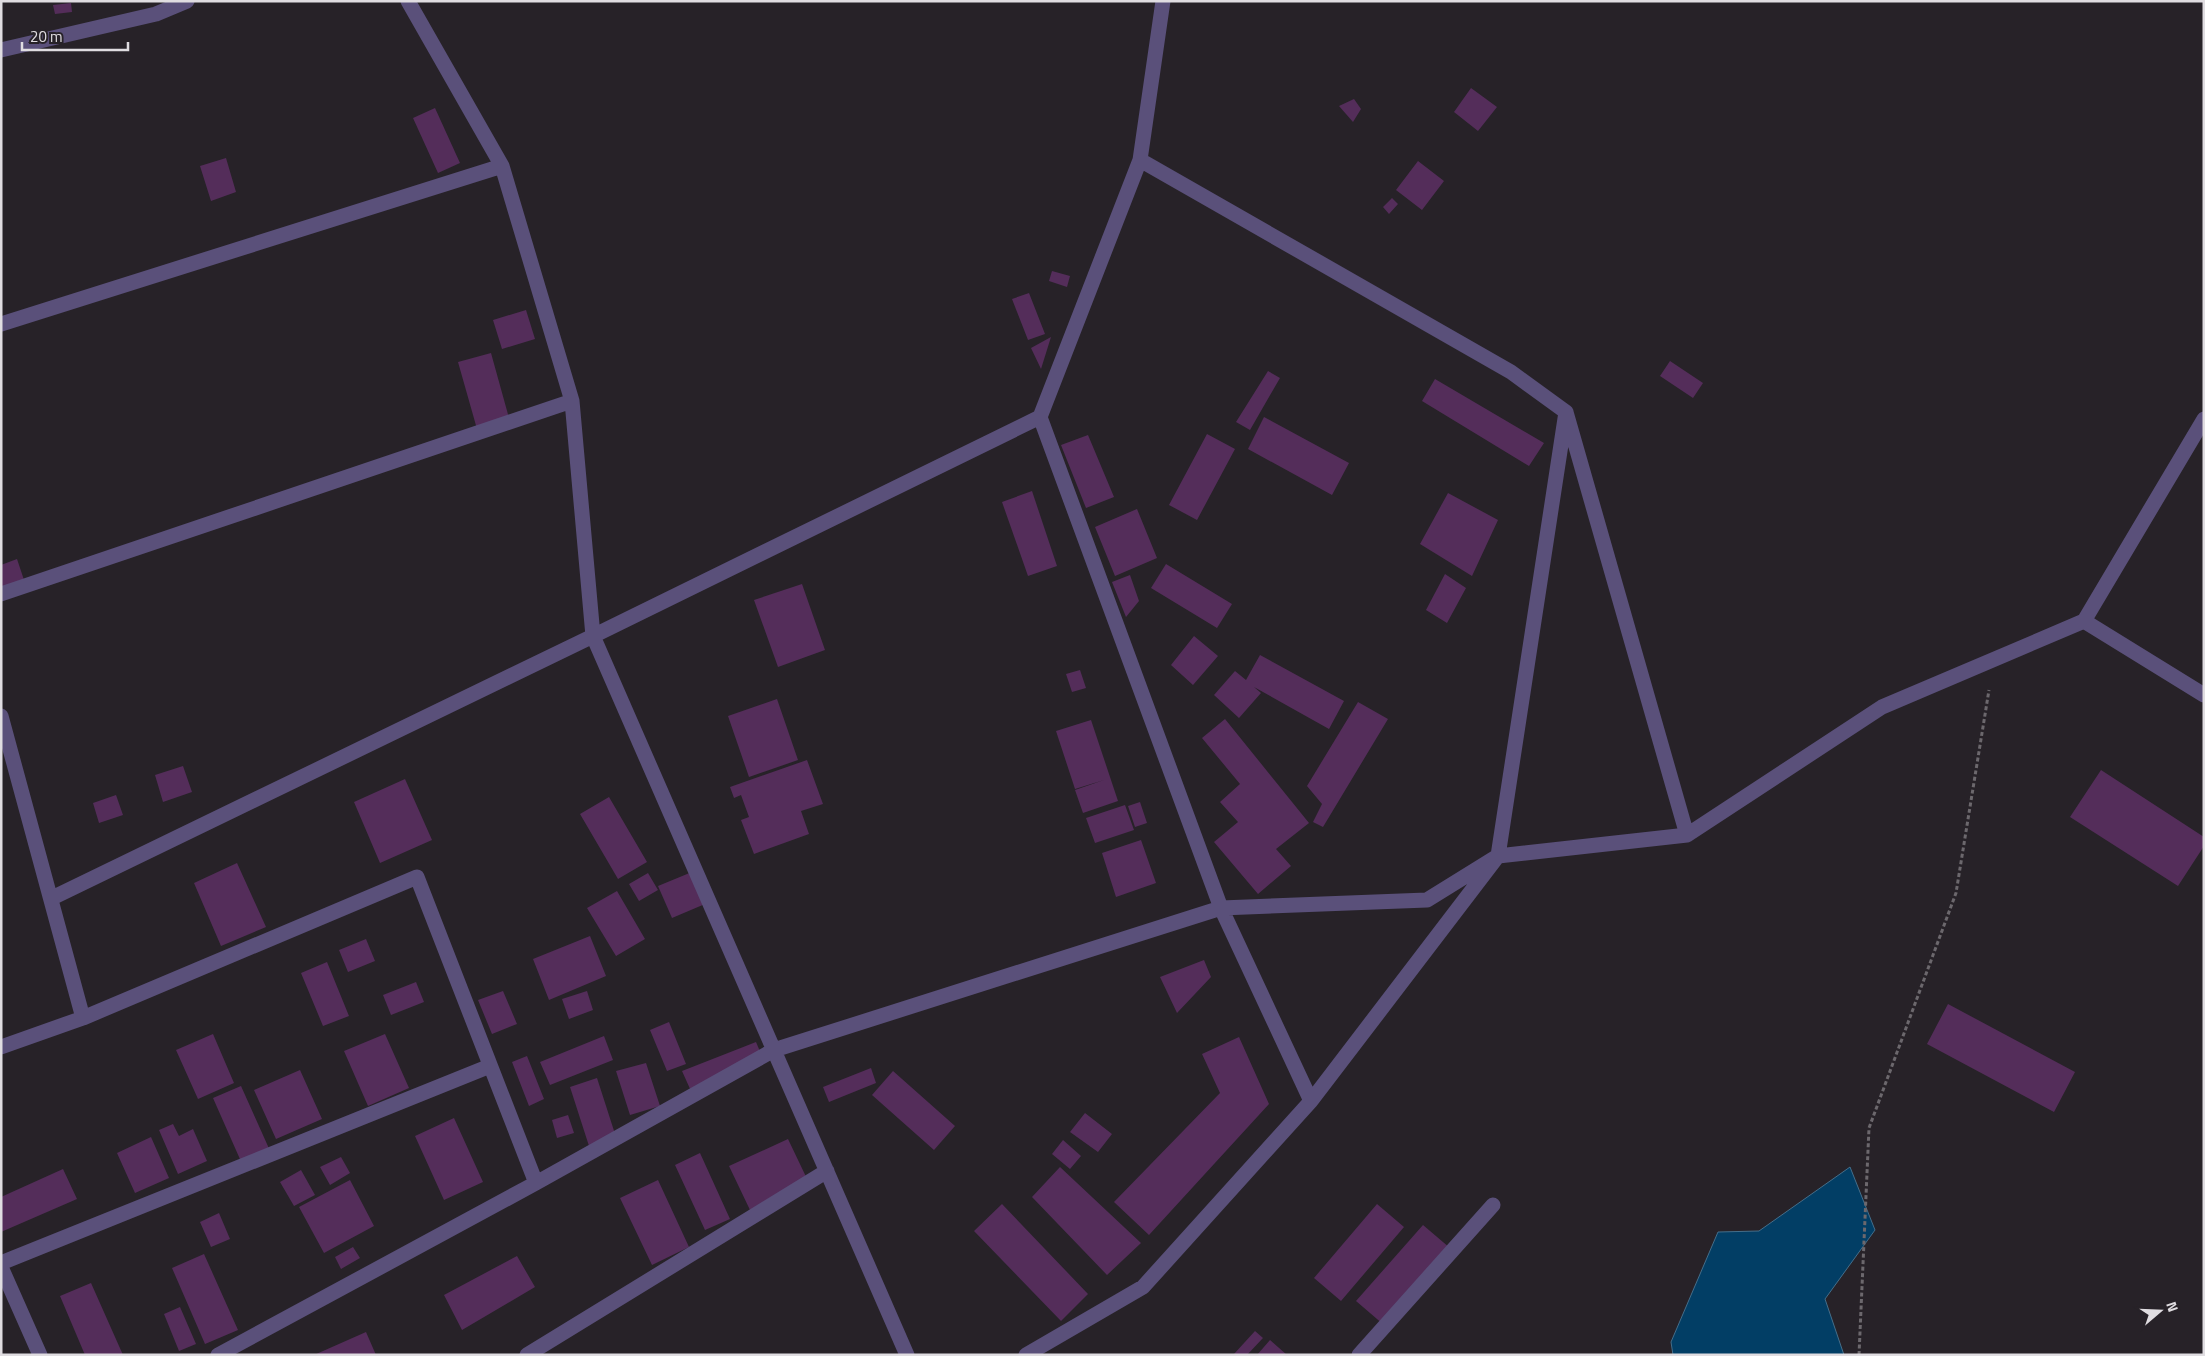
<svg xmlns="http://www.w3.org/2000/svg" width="2205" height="1356" viewBox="0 0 2205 1356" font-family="'Titillium Web',sans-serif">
	<rect width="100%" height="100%" fill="#272228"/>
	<!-- water -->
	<path fill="#023e65" stroke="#456e8a" d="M 1850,1167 L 1875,1230 L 1825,1299 L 1844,1355 L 1673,1355 L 1671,1342 L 1718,1232 L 1759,1231 Z"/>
	<!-- building -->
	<path fill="#542d5a" d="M 71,3 L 72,12 L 55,14 L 53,5 Z
		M 1471,88 L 1497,107 L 1478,131 L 1454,112 Z
		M 1354,99 L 1361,109 L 1353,122 L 1339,106 Z
		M 435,108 L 460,163 L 438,173 L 413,118 Z
		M 226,158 L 236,192 L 211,201 L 200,166 Z
		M 1418,161 L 1444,181 L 1422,210 L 1396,190 Z
		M 1392,198 L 1398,204 L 1389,214 L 1383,207 Z
		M 1052,271 L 1070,276 L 1067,287 L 1049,281 Z
		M 1029,293 L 1045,334 L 1028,340 L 1012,299 Z
		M 526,310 L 535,339 L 502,349 L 493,320 Z
		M 1051,337 L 1041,369 L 1031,348 Z
		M 491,353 L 509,418 L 477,429 L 458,362 Z
		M 1670,361 L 1703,383 L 1693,398 L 1660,376 Z
		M 1268,371 L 1280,378 L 1250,430 L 1236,422 Z
		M 1435,379 L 1544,443 L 1529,466 L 1422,401 Z
		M 1264,417 L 1349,463 L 1332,495 L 1248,449 Z
		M 1207,434 L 1235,449 L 1197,520 L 1169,505 Z
		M 1088,435 L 1114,497 L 1086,508 L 1061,445 Z
		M 1032,491 L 1057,566 L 1028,576 L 1002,502 Z
		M 1448,493 L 1498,520 L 1472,576 L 1420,544 Z
		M 1137,509 L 1157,558 L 1115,576 L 1095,527 Z
		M 17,559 L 24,580 L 1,588 L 1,565 Z
		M 1166,564 L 1232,604 L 1217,628 L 1151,588 Z
		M 1445,574 L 1466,588 L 1447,623 L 1426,610 Z
		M 1130,575 L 1139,601 L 1126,617 L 1112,582 Z
		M 802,584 L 825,650 L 778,667 L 754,600 Z
		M 1194,636 L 1218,656 L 1193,685 L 1171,665 Z
		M 1260,655 L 1344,701 L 1329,729 L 1254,687 L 1261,693 L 1239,718 L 1214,695 L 1235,671 L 1246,680 Z
		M 1080,670 L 1086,688 L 1072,692 L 1066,674 Z
		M 777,699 L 798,760 L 749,777 L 728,716 Z
		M 1358,702 L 1388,719 L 1323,827 L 1313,822 L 1322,804 L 1307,786 Z
		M 1225,719 L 1309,823 L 1276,849 L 1291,866 L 1258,894 L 1214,842 L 1238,822 L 1220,802 L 1240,784 L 1202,738 Z
		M 1091,720 L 1118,801 L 1083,813 L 1075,790 L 1104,780 L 1075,789 L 1056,731 Z
		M 807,760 L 823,804 L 801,811 L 809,834 L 754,854 L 741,820 L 749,817 L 741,795 L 734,798 L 730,787 Z
		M 183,766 L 192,792 L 163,802 L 155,775 Z
		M 2101,770 L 2204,837 L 2204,846 L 2178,886 L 2070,817 Z
		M 405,779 L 432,840 L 380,863 L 354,802 Z
		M 116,795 L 123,815 L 99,823 L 93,803 Z
		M 609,797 L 647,862 L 618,879 L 580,814 Z
		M 1140,802 L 1147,823 L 1135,827 L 1128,806 Z
		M 1125,805 L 1134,830 L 1095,843 L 1086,818 Z
		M 1141,840 L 1156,883 L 1116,897 L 1102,853 Z
		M 237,863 L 266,927 L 221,946 L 194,883 Z
		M 692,872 L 705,904 L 672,918 L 658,886 Z
		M 648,873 L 658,890 L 639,901 L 629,884 Z
		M 617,891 L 645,939 L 616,956 L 587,908 Z
		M 590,936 L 606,976 L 549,1000 L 533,959 Z
		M 366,939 L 375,961 L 348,972 L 339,950 Z
		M 1204,960 L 1211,977 L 1177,1013 L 1160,977 Z
		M 327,962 L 349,1016 L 323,1026 L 301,973 Z
		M 416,982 L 424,1002 L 391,1015 L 383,995 Z
		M 503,991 L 517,1024 L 492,1034 L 478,1000 Z
		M 587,991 L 593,1010 L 569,1019 L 562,999 Z
		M 1948,1004 L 2075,1072 L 2054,1112 L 1927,1044 Z
		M 669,1022 L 686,1064 L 667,1071 L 650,1030 Z
		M 213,1034 L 234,1083 L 198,1099 L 176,1050 Z
		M 385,1034 L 409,1088 L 368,1106 L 344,1051 Z
		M 604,1036 L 613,1060 L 550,1085 L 540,1062 Z
		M 1239,1037 L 1269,1104 L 1149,1235 L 1114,1202 L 1220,1093 L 1202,1054 Z
		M 756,1042 L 764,1061 L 691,1091 L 682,1071 Z
		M 527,1056 L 544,1099 L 529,1106 L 512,1062 Z
		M 646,1063 L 660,1106 L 630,1115 L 616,1071 Z
		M 871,1068 L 876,1083 L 829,1102 L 823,1087 Z
		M 300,1070 L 322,1119 L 276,1139 L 254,1090 Z
		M 893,1071 L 955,1126 L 934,1150 L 872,1095 Z
		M 597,1078 L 616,1137 L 589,1146 L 570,1087 Z
		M 241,1086 L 271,1153 L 243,1166 L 213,1098 Z
		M 1085,1113 L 1112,1134 L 1098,1152 L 1070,1132 Z
		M 568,1115 L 574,1133 L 557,1138 L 552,1120 Z
		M 454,1118 L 483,1182 L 444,1200 L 415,1136 Z
		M 173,1124 L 179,1136 L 193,1129 L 207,1161 L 178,1174 L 159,1130 Z
		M 151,1137 L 169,1178 L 135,1193 L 117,1153 Z
		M 788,1139 L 809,1183 L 750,1210 L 729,1166 Z
		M 1063,1140 L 1081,1156 L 1070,1169 L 1052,1154 Z
		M 700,1153 L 730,1219 L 705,1230 L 675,1165 Z
		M 341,1157 L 350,1173 L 330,1185 L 320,1167 Z
		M 1060,1167 L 1141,1243 L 1107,1275 L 1032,1197 Z
		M 63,1169 L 77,1199 L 1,1232 L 1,1197 Z
		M 301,1170 L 315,1195 L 294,1206 L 280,1182 Z
		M 350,1180 L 374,1226 L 324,1253 L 299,1207 Z
		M 658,1180 L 689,1247 L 652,1265 L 620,1198 Z
		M 1002,1204 L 1088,1294 L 1061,1321 L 974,1231 Z
		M 1377,1204 L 1404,1227 L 1341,1301 L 1314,1278 Z
		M 219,1213 L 230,1239 L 211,1247 L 200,1222 Z
		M 1423,1225 L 1450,1248 L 1384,1325 L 1356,1301 Z
		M 353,1247 L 360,1258 L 341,1269 L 335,1257 Z
		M 204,1254 L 238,1330 L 205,1344 L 172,1268 Z
		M 517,1256 L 535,1287 L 462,1330 L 444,1295 Z
		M 91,1283 L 123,1355 L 85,1355 L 60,1296 Z
		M 180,1307 L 196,1344 L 179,1351 L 164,1314 Z
		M 1255,1331 L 1263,1338 L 1247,1355 L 1235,1355 L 1234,1354 Z
		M 366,1332 L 376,1355 L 314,1355 Z
		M 1270,1340 L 1287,1355 L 1257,1355 Z"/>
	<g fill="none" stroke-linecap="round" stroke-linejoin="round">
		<!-- path -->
		<path stroke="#6c686d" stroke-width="3" stroke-dasharray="4 2.5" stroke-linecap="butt" d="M 1859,1355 L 1869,1128 L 1956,893 L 1989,690"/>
		<!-- street -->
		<path stroke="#5a507a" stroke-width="15" d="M 408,1 L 502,166 L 572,401 L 593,636 L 907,1355
			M 1163,1 L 1140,160 L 1040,417 L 1221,908 L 1311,1101
			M 1,50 L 156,14 L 187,1
			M 1140,160 L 1511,372 L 1566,412 L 1687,835
			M 1,324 L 502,166
			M 1,594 L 572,401
			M 2084,621 L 2204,695
			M 1,716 L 83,1018
			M 52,898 L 593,636 L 1040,417
			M 1,1047 L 83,1018 L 417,877 L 536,1183
			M 1,1263 L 490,1066
			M 1,1267 L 40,1355
			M 218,1355 L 536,1183 L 774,1050 L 1221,908 L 1427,900 L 1498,856 L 1687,835 L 1882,707 L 2084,621 L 2204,419
			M 527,1355 L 827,1171
			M 1026,1355 L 1143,1287 L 1311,1101 L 1498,856 L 1566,412
			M 1359,1355 L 1493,1205"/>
	</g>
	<!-- border -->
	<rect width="2205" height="1356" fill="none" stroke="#e0dde1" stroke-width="5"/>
	<!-- north arrow -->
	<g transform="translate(2160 1311) rotate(71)" stroke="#272228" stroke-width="4" paint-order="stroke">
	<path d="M0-4L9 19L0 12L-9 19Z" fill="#e0dde1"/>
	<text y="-8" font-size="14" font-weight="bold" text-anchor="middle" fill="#e0dde1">N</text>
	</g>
	<!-- scale -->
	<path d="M22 42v8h106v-8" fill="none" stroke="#e0dde1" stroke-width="2.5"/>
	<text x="30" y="42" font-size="15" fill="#e0dde1" stroke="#272228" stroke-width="4" paint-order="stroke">20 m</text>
</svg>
